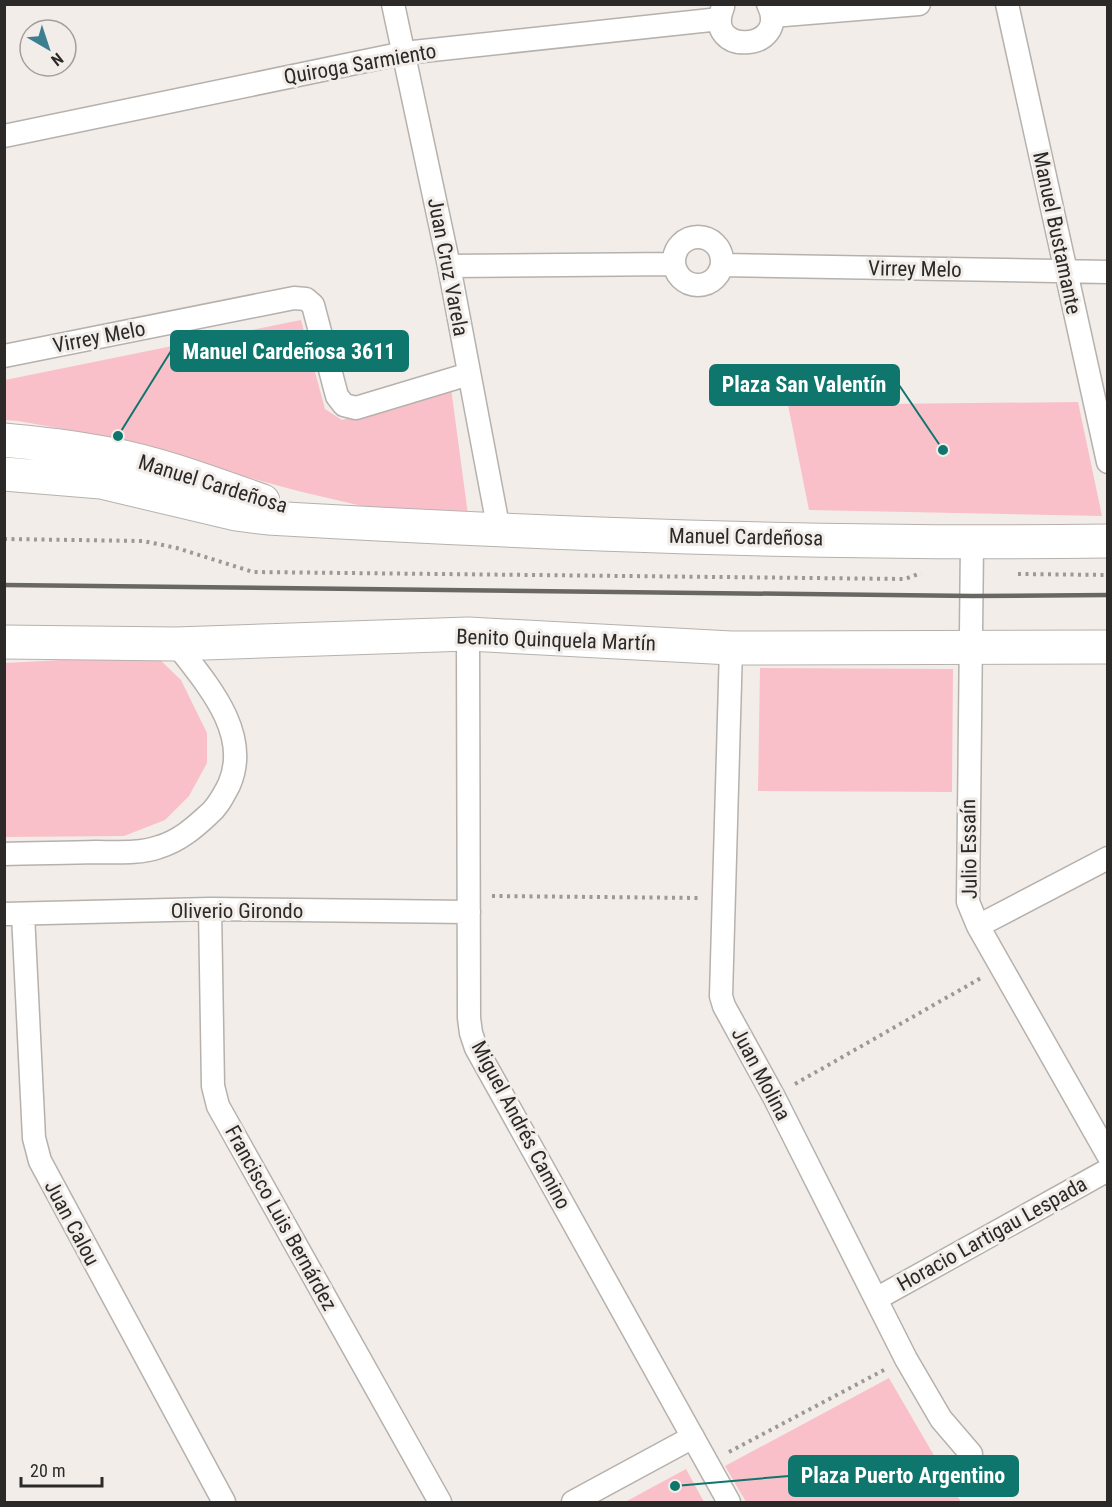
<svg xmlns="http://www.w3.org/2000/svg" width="1112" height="1507" viewBox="0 0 1112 1507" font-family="'Roboto Condensed',sans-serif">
	<rect width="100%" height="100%" fill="#f2ede8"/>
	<!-- green -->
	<path fill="#f9c0c9" d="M 301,320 L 325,409 L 342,420 L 451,388 L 468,515 L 362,506 L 298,491 L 91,434 L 18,421 L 5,420 L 5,380 Z
		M 1078,402 L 1102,516 L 809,510 L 788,405 Z
		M 155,655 L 181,680 L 207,733 L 207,763 L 189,796 L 165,820 L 124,836 L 5,837 L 5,663 Z
		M 760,668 L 953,669 L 952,792 L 758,791 Z
		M 889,1378 L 961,1502 L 746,1502 L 725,1466 Z
		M 686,1469 L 704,1502 L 625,1502 Z"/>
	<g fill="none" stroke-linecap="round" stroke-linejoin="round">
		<!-- minor casing -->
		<g stroke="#b6b1ad" stroke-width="25">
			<path id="minor" d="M 393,4 L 449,266 L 499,531
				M 1007,4 L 1108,462
				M 723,7 C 702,57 792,52 768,4
				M 772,16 L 919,4
				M 4,136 L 404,53 L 720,19
				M674 261a24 24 0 1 1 48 0a24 24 0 1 1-48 0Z
				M 722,265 L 1108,272
				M 449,266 L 674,264
				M 4,356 L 294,298 L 306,299 L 313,305 L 337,396 L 344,405 L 356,408 L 469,374
				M 972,543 L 968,902 L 978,926 L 1108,1155
				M 468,634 L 469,1018 L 471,1033 L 476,1048 L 729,1502
				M 731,648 L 721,996 L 724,1006 L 774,1097 L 906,1359 L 941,1419 L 971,1454
				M 4,854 C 35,853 65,853 96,852 C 117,852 139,854 159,847 C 179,841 194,828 208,815 C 218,807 223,796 229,785 C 252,733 206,683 176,644
				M 210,909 L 213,1086 L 218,1106 L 440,1502
				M 4,914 L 210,909 L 469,912
				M 23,914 L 34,1138 L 40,1161 L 224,1502
				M 978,926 L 1108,858
				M 876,1299 L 1108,1170
				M 573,1502 L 693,1437"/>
		</g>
		<!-- secondary casing -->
		<g stroke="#b6b1ad" stroke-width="35">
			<path id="secondary" d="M 4,440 C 56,445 108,451 159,466 C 194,476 228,489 263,501
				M 4,474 L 101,482 L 236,514 L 268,518 C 547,534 828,545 1108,541
				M 4,642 L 176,644 L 468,634 L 731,648 L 1108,647"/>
		</g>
		<!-- path -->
		<path stroke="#9c9995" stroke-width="4" stroke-dasharray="3 4.5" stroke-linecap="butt" d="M 4,539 L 143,541 L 177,548 L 253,572 L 905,579 L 921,573
			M 1018,574 L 1108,575
			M 492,896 L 701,898
			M 795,1084 L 981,978
			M 729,1452 L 884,1370"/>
		<!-- minor -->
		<use href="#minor" stroke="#fff" stroke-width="22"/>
		<!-- secondary -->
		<use href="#secondary" stroke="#fff" stroke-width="33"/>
		<!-- rail -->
		<path stroke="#696764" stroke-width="4.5" d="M 4,585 L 973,596 L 1108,595"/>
	</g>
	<g text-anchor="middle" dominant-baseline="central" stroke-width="6" stroke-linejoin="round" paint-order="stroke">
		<!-- street labels -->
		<g font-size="21" fill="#2b2a28" stroke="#f2ede8">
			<text transform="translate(360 64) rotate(-10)">Quiroga Sarmiento</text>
			<text transform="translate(1057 233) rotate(78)">Manuel Bustamante</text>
			<text transform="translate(448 267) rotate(79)">Juan Cruz Varela</text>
			<text transform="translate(915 269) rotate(1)">Virrey Melo</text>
			<text transform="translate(99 337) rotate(-11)">Virrey Melo</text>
			<text transform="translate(213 484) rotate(17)">Manuel Cardeñosa</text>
			<text transform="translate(746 537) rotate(1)">Manuel Cardeñosa</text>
			<text transform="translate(556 640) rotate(2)">Benito Quinquela Martín</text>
			<text transform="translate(969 849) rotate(-91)">Julio Essaín</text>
			<text x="237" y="911">Oliverio Girondo</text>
			<text transform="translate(761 1074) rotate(62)">Juan Molina</text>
			<text transform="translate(521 1125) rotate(62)">Miguel Andrés Camino</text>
			<text transform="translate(281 1218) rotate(61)">Francisco Luis Bernárdez</text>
			<text transform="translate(72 1223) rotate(62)">Juan Calou</text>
			<text transform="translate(992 1234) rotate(-29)">Horacio Lartigau Lespada</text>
		</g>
	</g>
	<!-- callouts -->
	<path fill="none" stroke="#0f766e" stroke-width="2" d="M118 436L171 351M943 450L899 385M675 1486L789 1476"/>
	<g fill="#0f766e" stroke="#f2ede8" stroke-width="2">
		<circle cx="118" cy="436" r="6"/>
		<circle cx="943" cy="450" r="6"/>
		<circle cx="675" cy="1486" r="6"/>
	</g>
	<g fill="#0f766e" stroke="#0f766e" stroke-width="2">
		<rect x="171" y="331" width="237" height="40" rx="6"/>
		<rect x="710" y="365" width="189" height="40" rx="6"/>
		<rect x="789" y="1456" width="229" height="40" rx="6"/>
	</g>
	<g font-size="22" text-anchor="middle" font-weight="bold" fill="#fff">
		<text x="289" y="359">Manuel Cardeñosa 3611</text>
		<text x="804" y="392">Plaza San Valentín</text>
		<text x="903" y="1483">Plaza Puerto Argentino</text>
	</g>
	<!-- border -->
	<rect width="1112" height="1507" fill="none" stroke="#2b2a28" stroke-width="12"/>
	<!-- north arrow -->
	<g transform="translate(48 48) rotate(141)"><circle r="28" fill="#f2ede8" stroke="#a29f9b" stroke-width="1.5"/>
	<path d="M0-4.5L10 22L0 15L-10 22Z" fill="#3c7f90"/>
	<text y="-9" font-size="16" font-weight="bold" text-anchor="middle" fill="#2b2a28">N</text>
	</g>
	<!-- scale -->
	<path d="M21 1477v9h81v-9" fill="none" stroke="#2b2a28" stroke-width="3"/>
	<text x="30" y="1477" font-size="18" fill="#2b2a28" stroke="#f2ede8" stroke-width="4.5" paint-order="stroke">20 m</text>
</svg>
